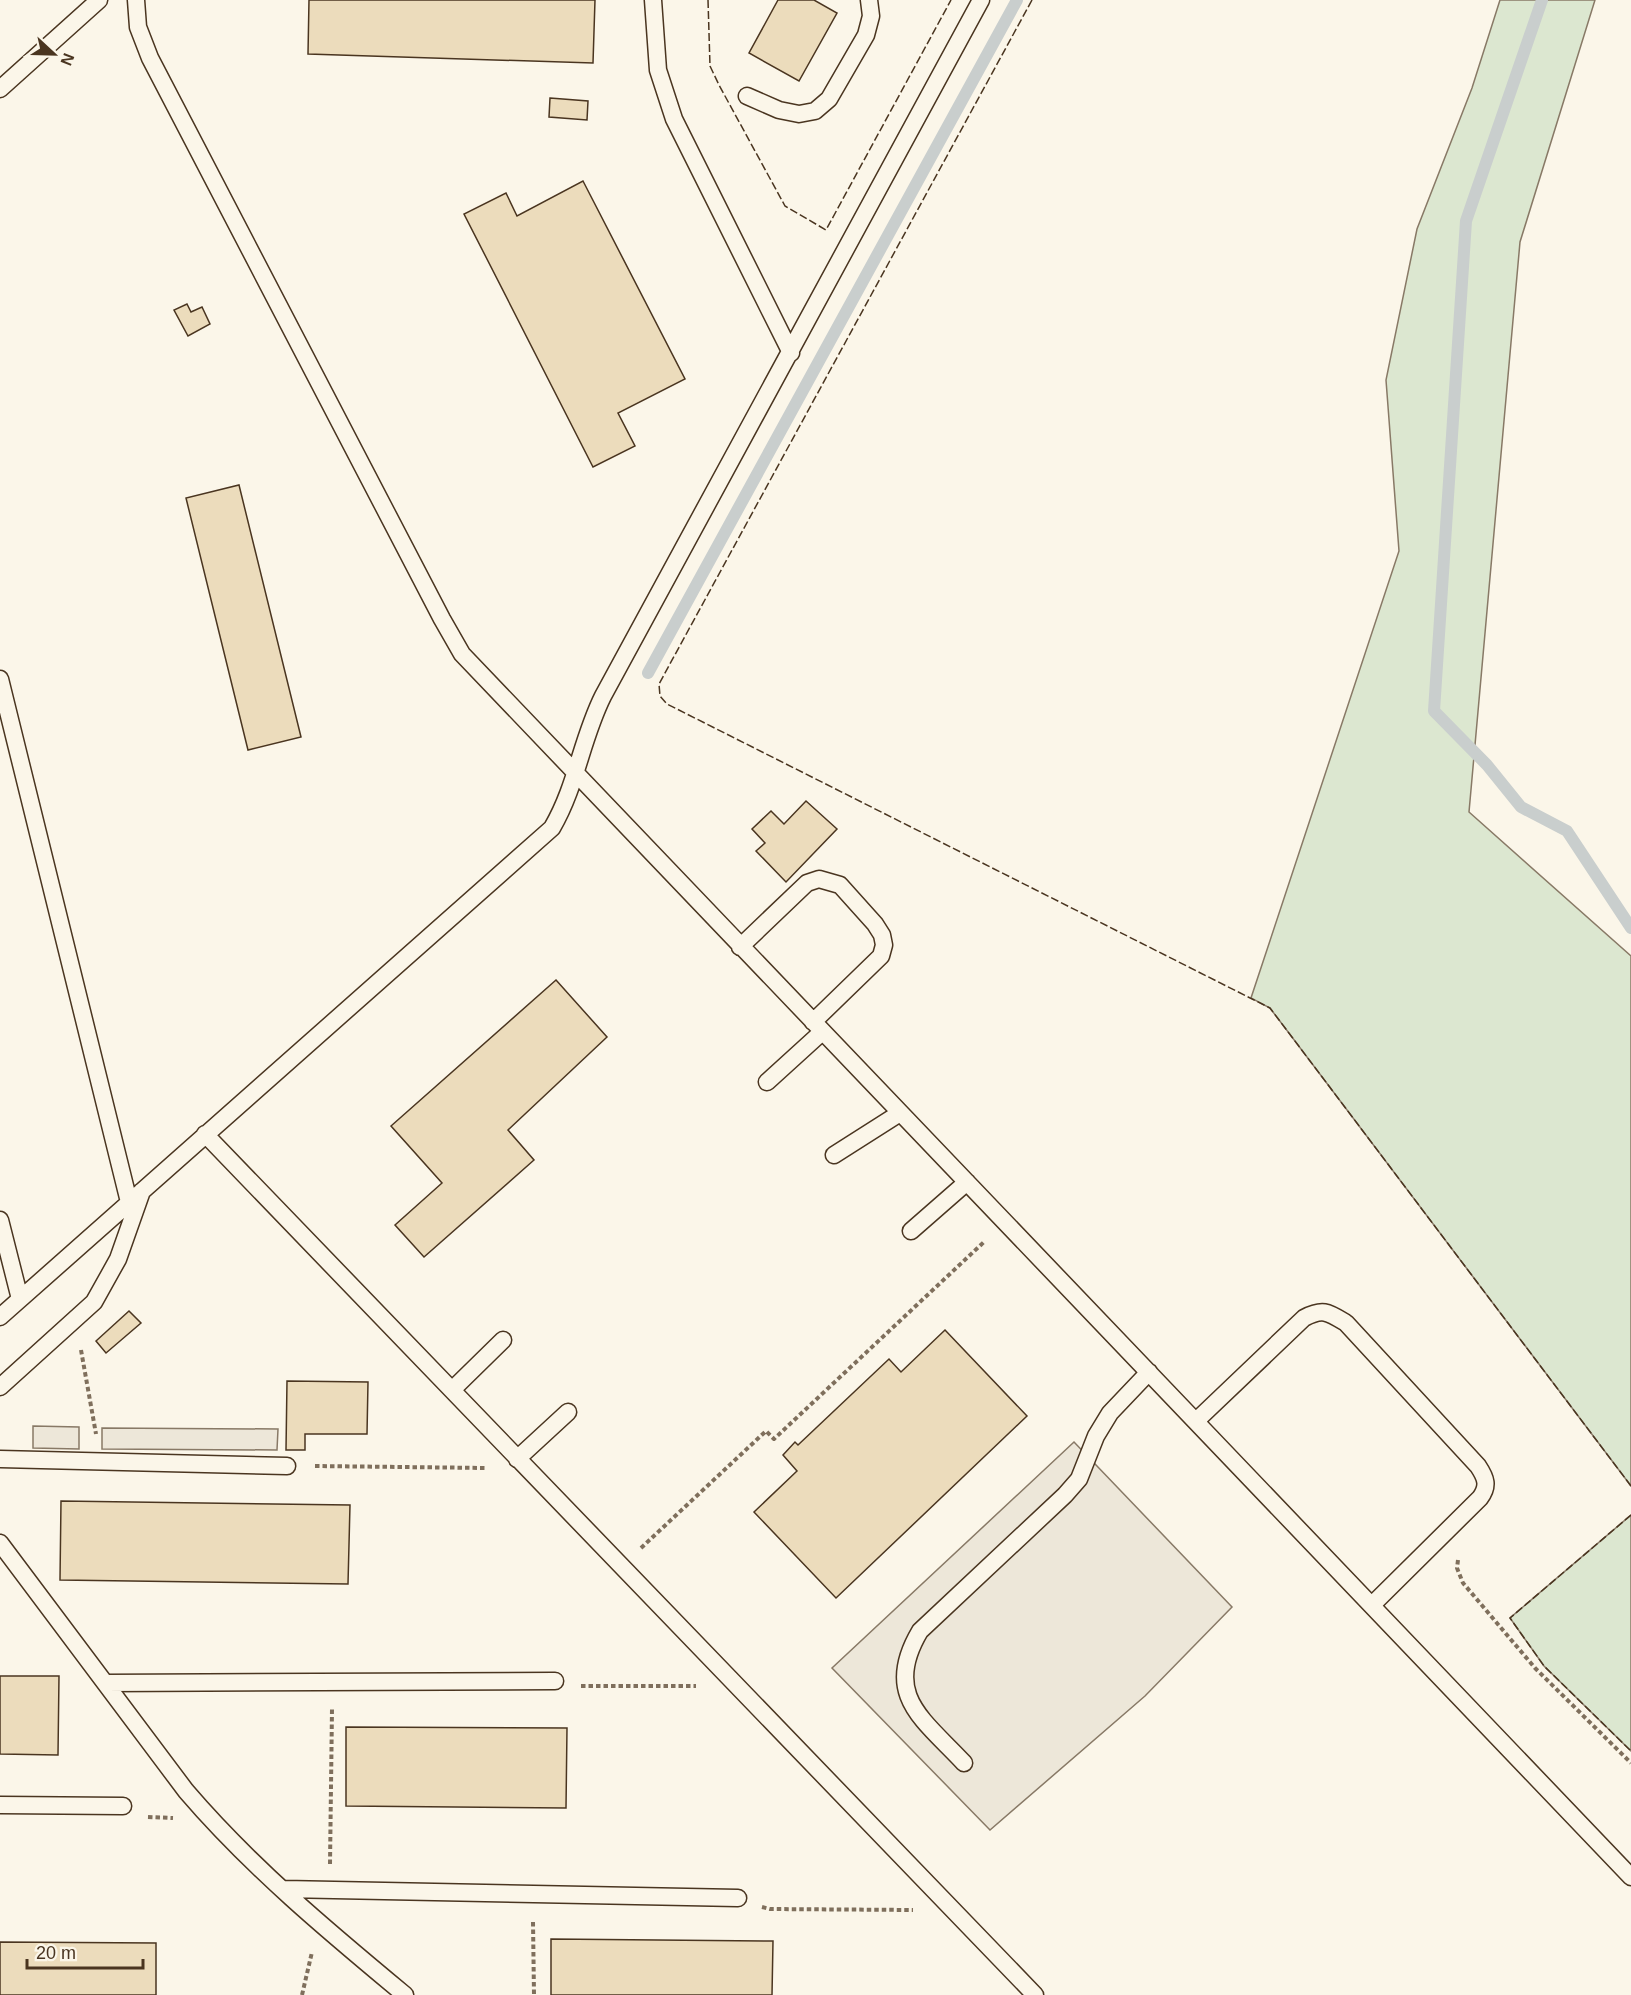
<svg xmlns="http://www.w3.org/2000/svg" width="1631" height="1995" viewBox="0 0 1631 1995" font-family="Helvetica,sans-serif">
	<rect width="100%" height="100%" fill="#fbf6e9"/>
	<!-- green -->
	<path fill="#dce7d0" stroke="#887966" stroke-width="1.5" d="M 1500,0 L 1595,0 L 1520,242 L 1469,812 L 1631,956 L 1631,1486 L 1270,1008 L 1251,998 L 1399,551 L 1386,380 L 1417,229 L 1472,88 Z
		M 1631,1515 L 1631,1751 L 1544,1666 L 1510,1618 Z"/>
	<!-- parking -->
	<path fill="#ede7d9" stroke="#887966" stroke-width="1.5" d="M 33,1426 L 79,1427 L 79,1449 L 33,1448 Z
		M 102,1428 L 278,1429 L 277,1450 L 102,1449 Z
		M 1074,1442 L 1232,1607 L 1145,1696 L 990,1830 L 832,1668 Z"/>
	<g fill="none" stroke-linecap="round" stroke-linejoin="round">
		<!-- stream -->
		<path stroke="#c9cecd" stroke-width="12" d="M 1542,0 L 1466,221 L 1434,711 L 1487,765 L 1521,807 L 1567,831 L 1631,928
			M 648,673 L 1017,0"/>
	</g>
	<!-- building -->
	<path fill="#ecdcbc" stroke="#4a3520" stroke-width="1.5" d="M 309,0 L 595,0 L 593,63 L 308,54 Z
		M 778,0 L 814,0 L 837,13 L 799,81 L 749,53 Z
		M 550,98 L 588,101 L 587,120 L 549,117 Z
		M 583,181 L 685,379 L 618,413 L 635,446 L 593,467 L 464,214 L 506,193 L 517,216 Z
		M 187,304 L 191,312 L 202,307 L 210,324 L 188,336 L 174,310 Z
		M 239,485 L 301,737 L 248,750 L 186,498 Z
		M 806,801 L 837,829 L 786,882 L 756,851 L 765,843 L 752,829 L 771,811 L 784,824 Z
		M 556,980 L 607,1037 L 508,1130 L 534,1160 L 424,1257 L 395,1225 L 442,1183 L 391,1126 Z
		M 129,1311 L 141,1323 L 106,1353 L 96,1341 Z
		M 945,1330 L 1027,1416 L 836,1598 L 754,1512 L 797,1471 L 783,1455 L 795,1442 L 798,1445 L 889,1359 L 901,1372 Z
		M 287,1381 L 368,1382 L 367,1434 L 305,1434 L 305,1450 L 286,1450 Z
		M 61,1501 L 350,1505 L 348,1584 L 60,1580 Z
		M 0,1676 L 59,1676 L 58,1755 L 0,1754 Z
		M 346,1727 L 567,1728 L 566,1808 L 346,1806 Z
		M 551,1939 L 773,1941 L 772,1995 L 551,1995 Z
		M 0,1942 L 156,1943 L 156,1995 L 0,1995 Z"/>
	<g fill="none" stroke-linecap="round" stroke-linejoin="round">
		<!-- service casing -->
		<g stroke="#4a3520" stroke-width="19">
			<path id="service" d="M 136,0 L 138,27 L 150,58 L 442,619 L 462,654 L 1631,1877
				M 653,0 L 658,70 L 674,119 L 791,353
				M 0,89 L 99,0
				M 747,96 L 779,110 L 799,114 L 815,111 L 829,99 L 866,35 L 871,16 L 869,0
				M 0,679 L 129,1202
				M 740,947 L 807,883 L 819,879 L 840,885 L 875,924 L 882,935 L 884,945 L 881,956 L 813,1022
				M 767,1082 L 822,1032
				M 205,1134 L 1035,1995
				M 834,1155 L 900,1113
				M 0,1220 L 20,1299
				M 911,1231 L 967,1182
				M 0,1317 L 552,828 C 577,785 581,740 603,696 L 981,0
				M 0,1387 L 94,1302 L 118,1259 L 142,1191
				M 452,1390 L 503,1340
				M 1196,1421 L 1304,1318 C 1323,1308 1328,1312 1346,1323 L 1478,1466 C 1486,1478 1489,1486 1480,1498 L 1372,1605
				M 0,1459 L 287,1466
				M 517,1459 L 568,1412
				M 0,1543 L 186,1791 C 251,1867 329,1932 405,1995
				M 105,1683 L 555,1681
				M 964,1763 C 923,1719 882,1695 920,1631 L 1065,1495 L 1079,1479 L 1096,1436 L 1110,1413 L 1149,1372
				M 0,1805 L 123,1806
				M 284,1889 L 738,1898"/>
		</g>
		<!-- path -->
		<path stroke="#7f6f5c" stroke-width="4" stroke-dasharray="4.5 3" stroke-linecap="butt" d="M 81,1350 L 96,1434
			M 315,1466 L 487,1468
			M 641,1548 L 766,1431 L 774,1439 L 985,1241
			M 1458,1560 L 1457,1568 L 1463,1583 L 1535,1668 L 1631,1763
			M 581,1686 L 696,1686
			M 148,1817 L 173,1818
			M 330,1864 L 332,1709
			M 762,1907 L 770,1909 L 913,1910
			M 533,1922 L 534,1995
			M 302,1995 L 312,1952"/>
		<!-- service -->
		<use href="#service" stroke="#fbf6e9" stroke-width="16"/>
		<!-- fence -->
		<path stroke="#4a3520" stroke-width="1.5" stroke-dasharray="8 3" stroke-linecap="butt" d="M 708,0 L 710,66 L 719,85 L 785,206 L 826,230 L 951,0
			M 1032,0 L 659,684 L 660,696 L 667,704 L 1270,1008 L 1631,1486
			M 1631,1515 L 1510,1618 L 1544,1666 L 1631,1751"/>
	</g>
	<!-- north arrow -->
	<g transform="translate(54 54) rotate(112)" stroke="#fbf6e9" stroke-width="4.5" paint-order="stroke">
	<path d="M0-4.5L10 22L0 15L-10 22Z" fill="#4a3520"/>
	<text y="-9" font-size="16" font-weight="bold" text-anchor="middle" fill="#4a3520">N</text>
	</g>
	<!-- scale -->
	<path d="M27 1959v9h116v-9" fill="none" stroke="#4a3520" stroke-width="3"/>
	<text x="36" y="1959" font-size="18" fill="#4a3520" stroke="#fbf6e9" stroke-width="4.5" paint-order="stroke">20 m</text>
</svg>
